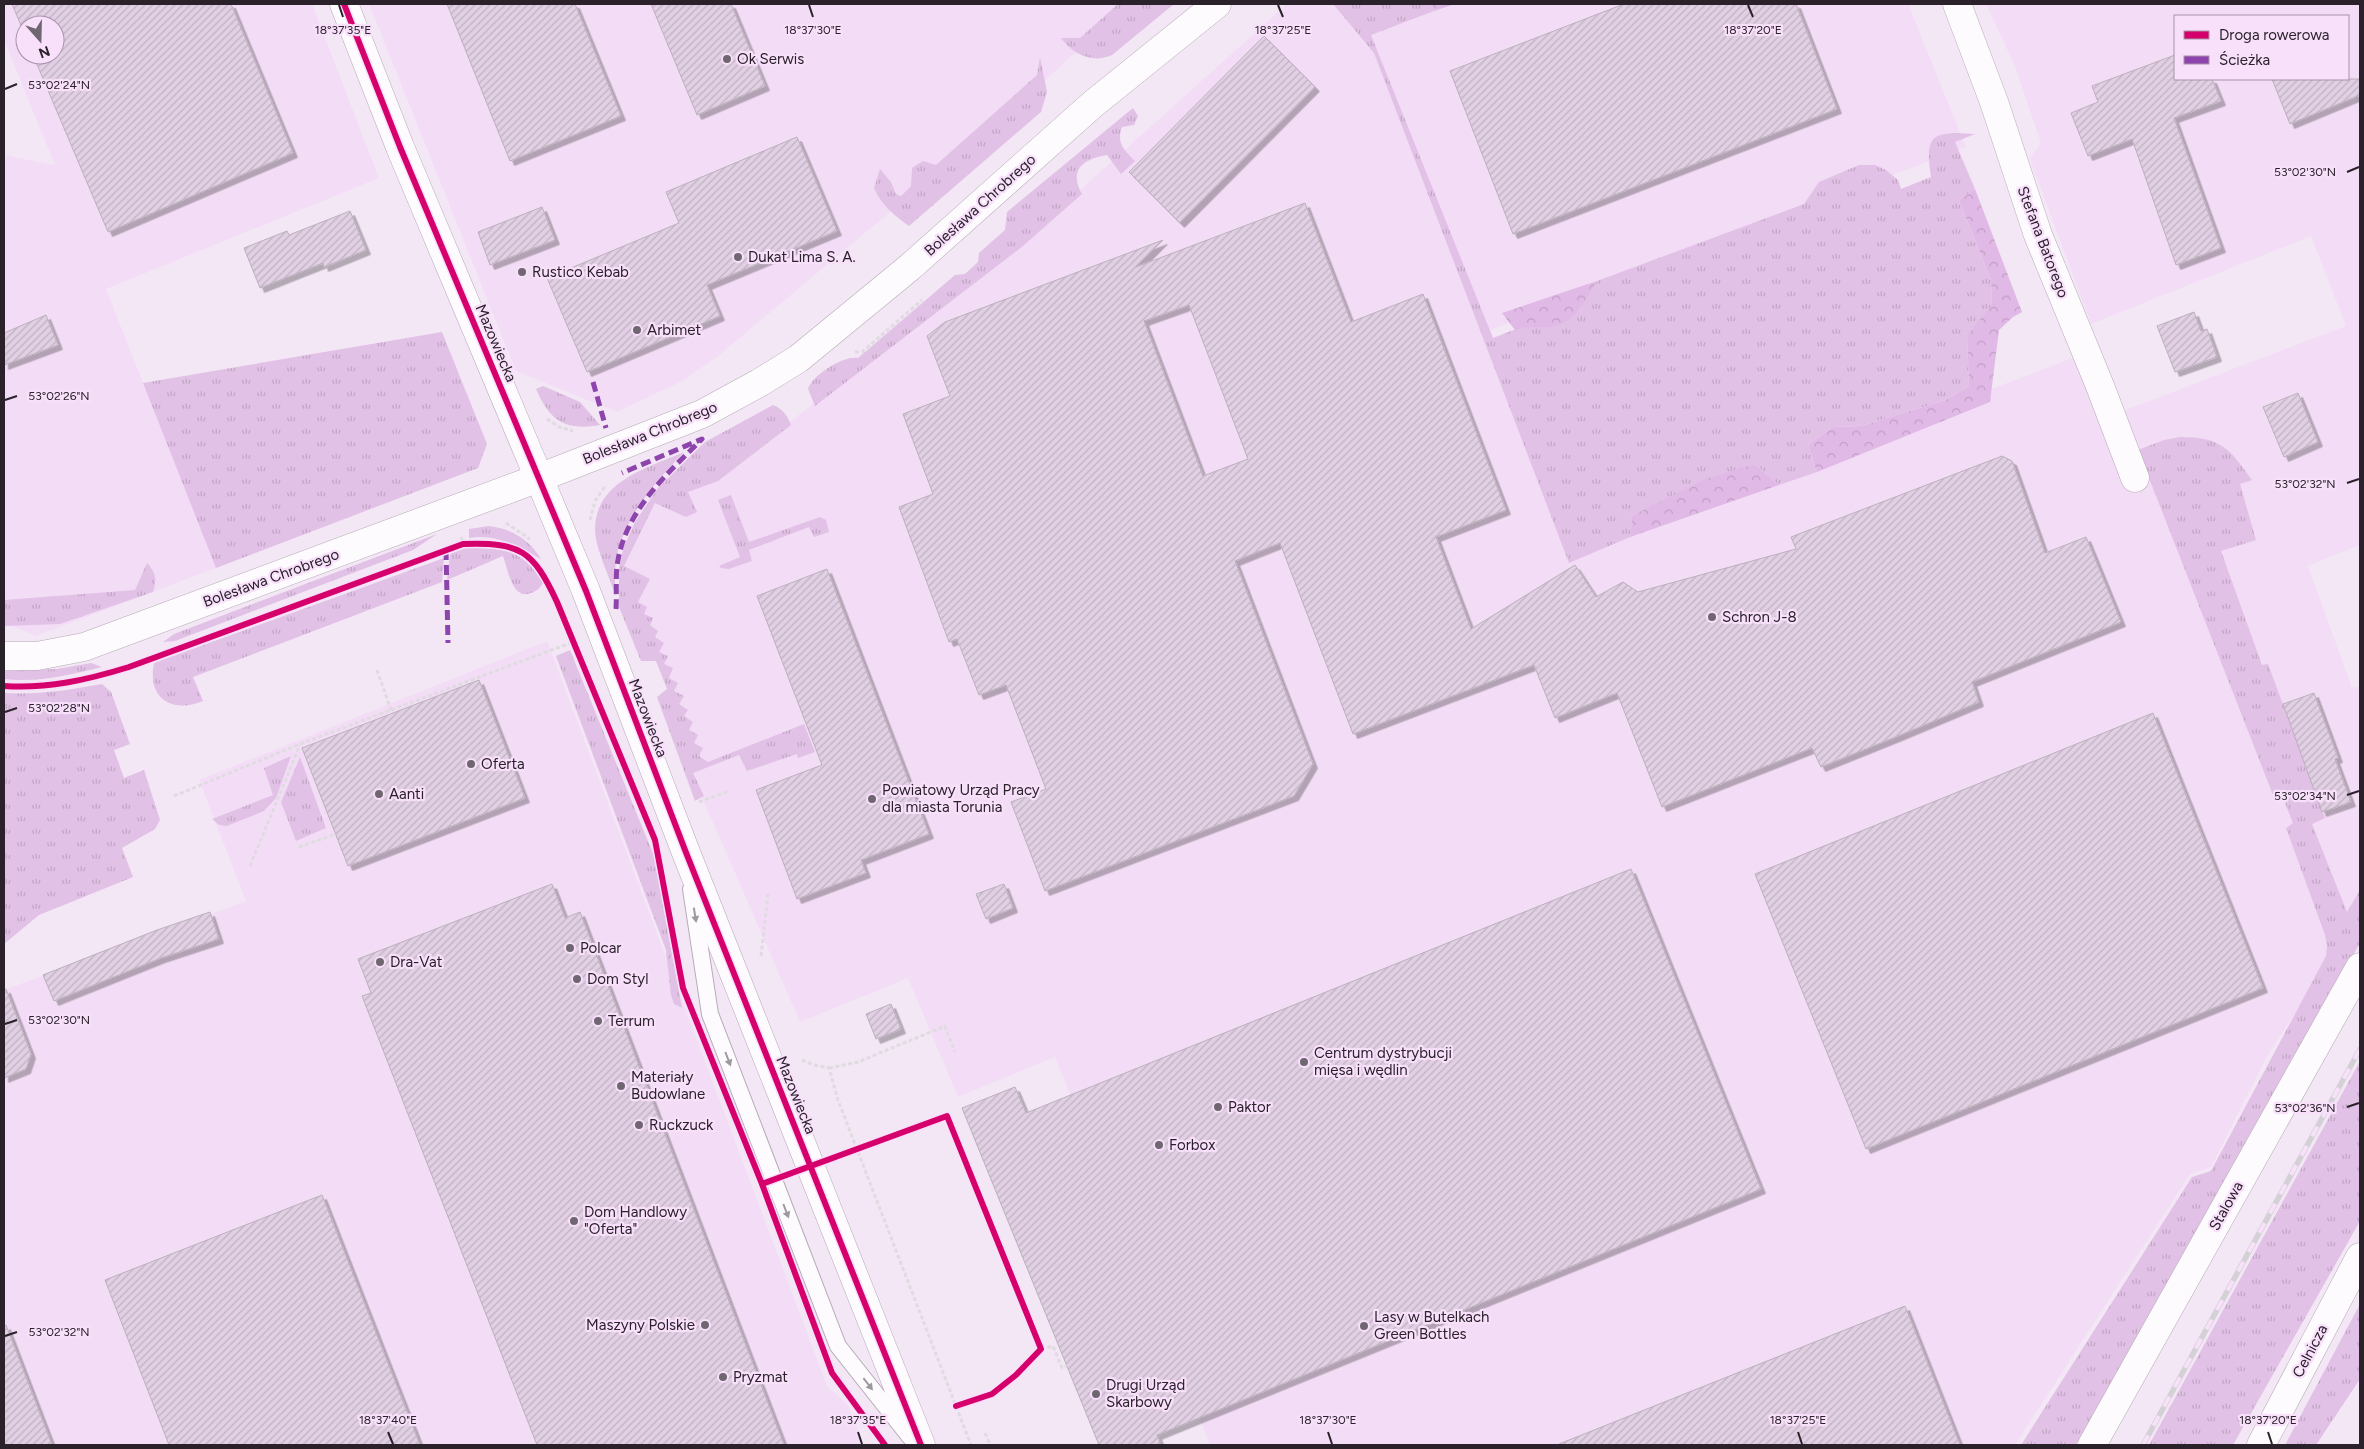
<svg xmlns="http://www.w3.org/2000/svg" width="2364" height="1449" viewBox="0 0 2364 1449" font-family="Figtree,sans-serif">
	<defs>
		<pattern id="grass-tufts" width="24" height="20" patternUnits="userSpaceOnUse" patternTransform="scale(1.25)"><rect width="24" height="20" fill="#e2c1e6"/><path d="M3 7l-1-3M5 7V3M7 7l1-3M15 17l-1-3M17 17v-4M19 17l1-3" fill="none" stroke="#c2a6c5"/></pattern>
		<pattern id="forest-crowns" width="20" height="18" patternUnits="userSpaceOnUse" patternTransform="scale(1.25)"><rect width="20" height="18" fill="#e1b9e6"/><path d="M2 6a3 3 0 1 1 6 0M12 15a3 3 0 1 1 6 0" fill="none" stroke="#c19fc5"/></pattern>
		<pattern id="building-hatch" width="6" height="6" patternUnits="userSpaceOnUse" patternTransform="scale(1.25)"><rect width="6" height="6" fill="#e1cfe3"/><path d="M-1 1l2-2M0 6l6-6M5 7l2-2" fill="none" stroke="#c1b1c3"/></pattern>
		<filter id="shadow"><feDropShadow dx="4.5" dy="4.5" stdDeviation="0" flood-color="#0004"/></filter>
	</defs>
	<rect width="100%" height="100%" fill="#f3e6f5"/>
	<!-- built -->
	<path fill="#f3ddf6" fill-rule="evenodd" d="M 4,4 L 312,4 L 379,178 L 106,289 L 216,568 L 36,636 L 4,623 L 4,155 L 55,165 L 4,40 ZM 25,25 L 55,25 L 55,55 L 25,55 Z
		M 369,4 L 1128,4 L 1028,96 L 717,357 L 682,381 L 617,412 L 516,371 Z
		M 1287,4 L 1908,4 L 1966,147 L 1485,332 L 1566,552 L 2078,356 L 2131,489 L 2149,481 L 2123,411 L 2346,326 L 2311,236 L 2091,324 L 2030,159 L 2041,143 L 2015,66 L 1986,4 L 2360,4 L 2360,545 L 2308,566 L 2352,688 L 2360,686 L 2360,913 L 2266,1058 L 2211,1167 L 2190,1174 L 2015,1445 L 1210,1445 L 1055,1057 L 958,1097 L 908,978 L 800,1022 L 667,717 L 675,702 L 621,563 L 651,500 L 713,481 L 1018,246 ZM 2175,16 L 2348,16 L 2348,79 L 2175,79 Z
		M 547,641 L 827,1386 L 848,1405 L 864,1445 L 4,1445 L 4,990 L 246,901 L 199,780 Z"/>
	<!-- grass -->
	<path fill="url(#grass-tufts)" d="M 1118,4 L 1174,4 L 1112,55 C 1092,64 1073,54 1061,38 L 1080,38 Z
		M 1333,4 L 1430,4 L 1434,11 L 1371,35 L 1493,338 L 1524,326 L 1554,326 L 1579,310 L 1597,281 L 1804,204 L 1819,182 L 1859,165 L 1875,165 L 1886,170 L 1898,180 L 1901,189 L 1931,177 C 1924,132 1934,132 1975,134 L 1955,142 L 1975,189 L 1959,200 L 1991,280 L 1992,306 L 1967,335 L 1969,386 L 1946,400 L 1861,426 L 1833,427 L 1808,445 L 1817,472 L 1779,485 L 1755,464 L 1632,516 L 1630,537 L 1569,563 L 1374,53 Z
		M 1040,57 L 1047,92 L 1041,112 L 909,226 C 895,216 881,205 874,188 L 880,169 L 891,182 L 896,194 L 901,196 L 911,186 L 912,168 L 923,161 L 936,165 L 1037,75 Z
		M 1133,108 L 1138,116 L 1134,125 L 1122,127 C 1116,143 1124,150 1135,161 L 1121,174 L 1107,155 C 1084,159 1068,169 1082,194 L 1023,246 L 815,406 L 808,389 C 812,375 844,355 858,358 L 955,275 L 965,274 L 978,262 L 979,253 L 1005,230 L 1007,212 Z
		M 442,332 L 487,444 L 478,468 L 216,568 L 143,383 Z
		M 543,386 L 580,402 L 600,425 C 565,431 550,421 536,389 Z
		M 773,405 C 783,409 787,415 791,425 L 718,481 L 688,492 L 697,512 L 686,517 L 655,503 L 624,566 L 650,579 L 638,602 L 647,607 L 644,614 L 653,618 L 650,625 L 658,631 L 655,637 L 664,643 L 659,652 L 668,656 L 664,664 L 673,668 L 669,678 L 678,683 L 674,691 L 684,696 L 679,704 L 688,710 L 684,716 L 693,722 L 689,730 L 698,735 L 694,743 L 703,748 L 699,756 L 708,762 L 804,724 L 815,752 L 798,758 L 797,754 L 747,771 L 739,755 L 693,773 L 704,796 L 695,801 L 657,697 L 667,689 L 656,661 L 641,661 L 619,607 L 619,569 L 623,549 L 635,522 L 658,488 L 705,442 Z
		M 2180,437 C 2221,437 2229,448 2252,480 L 2240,484 L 2256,540 L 2221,551 L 2262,665 L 2268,664 L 2325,818 L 2312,824 L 2347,912 L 2360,890 L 2360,943 L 2076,1445 L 2021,1445 L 2192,1177 L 2211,1171 L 2326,956 L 2327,945 L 2325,935 L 2286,828 L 2293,823 L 2281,793 L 2273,795 L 2138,450 L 2164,440 Z
		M 684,452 C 657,481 632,508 619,547 C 614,562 615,579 615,594 C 609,576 596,549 595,531 C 594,481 648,468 684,452 Z
		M 731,495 L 749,542 L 820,517 L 826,520 L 829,532 L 814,537 L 809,527 L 749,550 L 752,561 L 729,569 L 721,568 L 719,566 L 740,557 L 718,500 Z
		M 489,526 C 512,529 529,539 541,559 C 517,546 496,533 469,538 L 469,529 Z
		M 437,534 L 413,550 L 175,641 L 163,642 L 174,634 Z
		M 466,548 C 503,548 523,549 543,583 C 540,588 537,591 531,593 C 512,601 508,569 503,556 L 447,580 L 450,554 Z
		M 444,558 L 442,582 L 193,677 L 203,701 C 171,714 147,698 154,663 Z
		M 147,563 C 156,573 157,579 153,592 L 60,624 L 4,626 L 4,600 L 135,590 Z
		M 570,650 L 654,856 L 682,1008 L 674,1004 L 671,995 L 666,950 L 556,656 Z
		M 91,663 L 102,667 C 69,675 38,683 4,679 L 4,671 L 57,669 Z
		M 102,684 L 111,692 L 130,744 L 114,750 L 124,778 L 144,770 L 160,820 L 155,829 L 122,848 L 133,877 L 39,915 L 4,944 L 4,693 C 37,695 70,690 102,684 Z
		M 291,756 L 276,798 L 264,811 L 227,826 L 219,825 L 212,819 L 273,795 L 264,768 Z
		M 300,757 L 326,828 L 296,841 L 281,802 Z
		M 2360,1061 L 2360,1221 L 2233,1445 L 2149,1445 Z
		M 2360,1304 L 2360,1379 L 2316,1445 L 2285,1445 Z"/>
	<!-- forest -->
	<path fill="url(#forest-crowns)" d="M 1430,4 L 1455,4 L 1434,11 Z
		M 1975,189 L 2022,312 L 2013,317 L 1999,330 L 1990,402 L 1817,472 L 1808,445 L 1833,427 L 1861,426 L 1946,400 L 1969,386 L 1967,335 L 1992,305 L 1991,280 L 1959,200 Z
		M 1597,281 C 1587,298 1576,322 1554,326 C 1541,329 1528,325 1515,330 L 1502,313 Z
		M 1755,464 L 1779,485 L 1630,537 L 1632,516 L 1705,479 Z"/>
	<!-- building -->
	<path fill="url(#building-hatch)" stroke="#bab0bb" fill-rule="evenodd" filter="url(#shadow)" d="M 12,4 L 231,4 L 293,153 L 108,232 L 33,55 L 55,55 L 55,25 L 25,25 L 25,35 Z
		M 447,4 L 575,4 L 621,116 L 510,161 Z
		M 651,4 L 731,4 L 765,86 L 697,115 Z
		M 1624,4 L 1796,4 L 1837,109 L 1513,234 L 1450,71 Z
		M 1264,36 L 1315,87 L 1180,223 L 1129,172 Z
		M 2175,55 L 2175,79 L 2212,79 L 2221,101 L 2174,118 L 2221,248 L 2176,265 L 2132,139 L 2088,156 L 2071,113 L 2098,102 L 2092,86 Z
		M 2272,79 L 2360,79 L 2360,95 L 2290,124 Z
		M 797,137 L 837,231 L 707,285 L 720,316 L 587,372 L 547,278 L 679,223 L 666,192 Z
		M 1305,203 L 1351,322 L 1423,294 L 1506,510 L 1436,537 L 1471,629 L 1575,565 L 1596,597 L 1623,582 L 1638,592 L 1796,549 L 1791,537 L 2002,456 L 2012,461 L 2045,553 L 2086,537 L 2121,622 L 1972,682 L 1979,702 L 1898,736 L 1821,767 L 1812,748 L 1662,807 L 1617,693 L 1555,718 L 1534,665 L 1353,734 L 1280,543 L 1235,561 L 1313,764 L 1294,796 L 1045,891 L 1011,802 L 1046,789 L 1006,685 L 979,695 L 957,639 L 949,642 L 899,507 L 933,494 L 903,414 L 950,396 L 927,336 L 945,322 L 1163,240 L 1136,267 ZM 1189,305 L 1248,459 L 1203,476 L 1144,321 Z
		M 542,207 L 555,240 L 490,265 L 478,232 Z
		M 350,211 L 366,250 L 324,267 L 323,263 L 260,288 L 244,248 L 287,231 L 289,235 Z
		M 2194,312 L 2201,331 L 2207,329 L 2217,357 L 2175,372 L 2157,326 Z
		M 46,315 L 58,345 L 4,365 L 4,333 Z
		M 2298,393 L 2318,442 L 2284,457 L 2263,407 Z
		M 827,569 L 929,834 L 861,860 L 866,873 L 797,899 L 756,790 L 822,765 L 757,596 Z
		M 479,680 L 525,798 L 348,866 L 302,748 Z
		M 2314,693 L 2338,758 L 2335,759 L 2351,802 L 2322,812 L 2283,704 Z
		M 2153,713 L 2263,988 L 1866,1149 L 1755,874 Z
		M 1631,869 L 1761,1189 L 1157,1435 L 1161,1445 L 1099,1445 L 962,1108 L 1015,1087 L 1026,1113 Z
		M 552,884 L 565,918 L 580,912 L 784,1445 L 537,1445 L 362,996 L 371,993 L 358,959 Z
		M 1004,884 L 1013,908 L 986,919 L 976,894 Z
		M 210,912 L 219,939 L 161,958 L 54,1001 L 43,975 L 157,930 Z
		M 4,989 L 6,989 L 31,1054 L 26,1069 L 4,1078 Z
		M 891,1004 L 901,1029 L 876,1039 L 866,1014 Z
		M 322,1195 L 420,1445 L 169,1445 L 105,1280 Z
		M 1905,1306 L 1960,1445 L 1559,1445 L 1559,1444 Z
		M 6,1325 L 52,1445 L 4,1445 L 4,1326 Z"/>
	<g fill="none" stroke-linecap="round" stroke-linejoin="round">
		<!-- service casing -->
		<g stroke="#b5abb6" stroke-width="18">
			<path id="service" d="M 691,889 L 710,1014 L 838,1346 L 910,1437"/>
		</g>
		<!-- minor casing -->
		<g stroke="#b5abb6" stroke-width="29">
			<path id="minor" d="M 344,4 L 400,147 L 539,478 L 702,414 L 759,383 L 798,359 L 910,267 L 1093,104 L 1217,4
				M 1957,4 L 1994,102 L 2038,235 L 2100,386 L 2135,478
				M 2092,1445 L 2360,967"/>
		</g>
		<!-- tertiary casing -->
		<g stroke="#b5abb6" stroke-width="29">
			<path id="tertiary" d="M 4,656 L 37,656 L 84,647 L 539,478 L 586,591 L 685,850 L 921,1445
				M 2261,1445 L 2360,1257"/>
		</g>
		<!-- path -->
		<path stroke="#dfdbe0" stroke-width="3" stroke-dasharray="4 2.5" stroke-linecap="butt" d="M 855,352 L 862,352 L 922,300
			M 547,419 L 559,427 L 573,431
			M 590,520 L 595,501 L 606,485
			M 506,523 L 530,539
			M 461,537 L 463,544
			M 384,574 L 401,564
			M 377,670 L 392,713
			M 174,796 L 300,744 L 573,642
			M 699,802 L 729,791
			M 299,847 L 336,834
			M 250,866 L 300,745
			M 761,956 L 768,894
			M 802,1060 L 814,1065 L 829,1068 L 838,1100 L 971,1445
			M 829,1068 L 858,1062 L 945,1026 L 955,1052
			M 1041,1349 L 1053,1346 L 1062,1368 L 1067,1366
			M 985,1433 L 990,1445"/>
		<!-- service -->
		<use href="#service" stroke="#fdfbfe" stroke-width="16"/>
		<!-- minor -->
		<use href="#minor" stroke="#fdfbfe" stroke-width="28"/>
		<!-- tertiary -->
		<use href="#tertiary" stroke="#fdfbfe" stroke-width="28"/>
		<!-- rail casing -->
		<g stroke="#d4d1d6" stroke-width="5.5">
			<path id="rail" d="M 2143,1445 L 2360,1049"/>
		</g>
		<!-- rail -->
		<use href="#rail" stroke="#f8e0fb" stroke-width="4" stroke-dasharray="11" stroke-linecap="butt"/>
		<!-- quiet -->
		<path stroke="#8e44ad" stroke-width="5" stroke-dasharray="10 5" stroke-linecap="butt" d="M 593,382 L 606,428
			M 446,550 L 448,643
			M 616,609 C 617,593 615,575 618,560 C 627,509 668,473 702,439 L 622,473"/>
		<!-- cycleway casing -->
		<g stroke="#f8e0fb" stroke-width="9">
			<path id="cycleway" d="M 344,4 L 400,147 L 586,591 L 685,850 L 921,1445
				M 4,686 C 47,689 87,680 129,667 L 463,544 C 520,542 533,550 557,602 L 655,840 L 683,988 L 762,1184
				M 885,1445 L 832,1373 L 762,1184 L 947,1116 L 1041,1349 L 1016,1375 L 992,1394 L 956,1406"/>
		</g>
		<!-- cycleway -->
		<use href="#cycleway" stroke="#d6006c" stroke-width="6"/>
	</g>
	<!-- one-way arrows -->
	<defs><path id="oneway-solid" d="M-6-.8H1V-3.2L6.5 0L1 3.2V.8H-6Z" transform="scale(1.25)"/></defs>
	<g fill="#9e999f">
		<use href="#oneway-solid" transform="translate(695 915) rotate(81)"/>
		<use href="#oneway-solid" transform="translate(728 1059) rotate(69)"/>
		<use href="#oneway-solid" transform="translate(786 1211) rotate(69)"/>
		<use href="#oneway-solid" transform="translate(868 1384) rotate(52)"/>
	</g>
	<!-- ticks -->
	<path fill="none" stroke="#2a212b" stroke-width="2" d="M 339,5 L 343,17M 809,5 L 813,17M 1278,5 L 1283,17M 1748,5 L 1753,17M 5,89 L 17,84M 2347,172 L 2359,167M 5,400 L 17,396M 2347,483 L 2359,479M 5,712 L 17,708M 2347,795 L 2359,791M 5,1024 L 17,1020M 2347,1107 L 2359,1103M 5,1336 L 17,1332M 388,1432 L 393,1444M 858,1432 L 862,1444M 1328,1432 L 1332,1444M 1798,1432 L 1802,1444M 2268,1432 L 2272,1444"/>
	<!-- markers -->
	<g fill="#706672" stroke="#f8e0fb" stroke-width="2">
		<circle cx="727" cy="59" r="5"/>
		<circle cx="738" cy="257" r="5"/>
		<circle cx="522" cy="272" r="5"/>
		<circle cx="637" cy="330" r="5"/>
		<circle cx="1712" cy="617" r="5"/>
		<circle cx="471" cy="764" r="5"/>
		<circle cx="379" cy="794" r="5"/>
		<circle cx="872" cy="799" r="5"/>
		<circle cx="570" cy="948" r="5"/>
		<circle cx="380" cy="962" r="5"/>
		<circle cx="577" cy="979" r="5"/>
		<circle cx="598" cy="1021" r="5"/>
		<circle cx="1304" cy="1062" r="5"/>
		<circle cx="621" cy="1086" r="5"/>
		<circle cx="1218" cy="1107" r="5"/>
		<circle cx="639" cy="1125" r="5"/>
		<circle cx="1159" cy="1145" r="5"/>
		<circle cx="574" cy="1221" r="5"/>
		<circle cx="705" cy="1325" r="5"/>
		<circle cx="1364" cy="1326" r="5"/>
		<circle cx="723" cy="1377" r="5"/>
		<circle cx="1096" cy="1394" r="5"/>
	</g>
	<g text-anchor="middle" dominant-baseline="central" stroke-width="4.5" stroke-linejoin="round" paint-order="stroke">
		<!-- poi labels -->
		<g font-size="15" fill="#2a212b" stroke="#f8e0fb" text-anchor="start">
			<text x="737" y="59">Ok Serwis</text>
			<text x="748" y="257">Dukat Lima S. A.</text>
			<text x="532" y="272">Rustico Kebab</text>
			<text x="647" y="330">Arbimet</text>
			<text x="1722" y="617">Schron J-8</text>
			<text x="481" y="764">Oferta</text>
			<text x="882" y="790">Powiatowy Urząd Pracy<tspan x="882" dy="17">dla miasta Torunia</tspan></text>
			<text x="389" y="794">Aanti</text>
			<text x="580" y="948">Polcar</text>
			<text x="390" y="962">Dra-Vat</text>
			<text x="587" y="979">Dom Styl</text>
			<text x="608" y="1021">Terrum</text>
			<text x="1314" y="1053">Centrum dystrybucji<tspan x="1314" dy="17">mięsa i wędlin</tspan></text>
			<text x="631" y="1077">Materiały<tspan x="631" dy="17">Budowlane</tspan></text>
			<text x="1228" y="1107">Paktor</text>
			<text x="649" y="1125">Ruckzuck</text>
			<text x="1169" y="1145">Forbox</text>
			<text x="584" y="1212">Dom Handlowy<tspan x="584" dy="17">"Oferta"</tspan></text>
			<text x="1374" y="1317">Lasy w Butelkach<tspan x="1374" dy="17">Green Bottles</tspan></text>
			<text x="695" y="1325" text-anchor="end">Maszyny Polskie</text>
			<text x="733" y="1377">Pryzmat</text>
			<text x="1106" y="1385">Drugi Urząd<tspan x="1106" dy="17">Skarbowy</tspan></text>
		</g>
		<!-- street labels -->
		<g font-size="15" fill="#2a212b" stroke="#f8e0fb">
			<text transform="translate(980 205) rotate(-42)">Bolesława Chrobrego</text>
			<text transform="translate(2043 242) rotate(69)">Stefana Batorego</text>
			<text transform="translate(496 343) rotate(67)">Mazowiecka</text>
			<text transform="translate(650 433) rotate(-22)">Bolesława Chrobrego</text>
			<text transform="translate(271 578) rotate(-20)">Bolesława Chrobrego</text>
			<text transform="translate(648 718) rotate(69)">Mazowiecka</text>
			<text transform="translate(796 1095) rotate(68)">Mazowiecka</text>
			<text transform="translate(2226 1206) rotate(-61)">Stalowa</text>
			<text transform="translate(2310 1351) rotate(-62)">Celnicza</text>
		</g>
	</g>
	<g font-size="12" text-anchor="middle" fill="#2a212b" stroke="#f8e0fb" stroke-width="4.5" stroke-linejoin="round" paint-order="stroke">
		<text x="1283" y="34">18°37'25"E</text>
		<text x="1753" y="34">18°37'20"E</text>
		<text x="343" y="34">18°37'35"E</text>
		<text x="813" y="34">18°37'30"E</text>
		<text x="59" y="89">53°02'24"N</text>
		<text x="2305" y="176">53°02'30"N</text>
		<text x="59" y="400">53°02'26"N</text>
		<text x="2305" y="488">53°02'32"N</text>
		<text x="59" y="712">53°02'28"N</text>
		<text x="2305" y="800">53°02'34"N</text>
		<text x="59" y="1024">53°02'30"N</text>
		<text x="2305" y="1112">53°02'36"N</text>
		<text x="59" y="1336">53°02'32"N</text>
		<text x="388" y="1424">18°37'40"E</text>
		<text x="858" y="1424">18°37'35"E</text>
		<text x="1328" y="1424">18°37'30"E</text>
		<text x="1798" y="1424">18°37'25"E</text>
		<text x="2268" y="1424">18°37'20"E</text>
	</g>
	<!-- border -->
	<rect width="2364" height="1449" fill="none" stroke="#2a212b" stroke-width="10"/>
	<!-- legend -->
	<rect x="2174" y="15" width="175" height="65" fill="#f8e0fb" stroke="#a694a8"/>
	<rect x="2184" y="31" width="25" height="8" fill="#d6006c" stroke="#a694a8"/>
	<text x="2219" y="40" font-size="15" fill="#2a212b">Droga rowerowa</text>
	<rect x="2184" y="56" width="25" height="8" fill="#8e44ad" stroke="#a694a8"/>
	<text x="2219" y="65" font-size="15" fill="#2a212b">Ścieżka</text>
	<!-- north arrow -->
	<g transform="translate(40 40) rotate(160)"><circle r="24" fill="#f8e0fb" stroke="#a694a8"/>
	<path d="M0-4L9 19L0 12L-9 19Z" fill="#706672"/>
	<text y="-8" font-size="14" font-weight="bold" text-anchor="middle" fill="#2a212b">N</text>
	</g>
</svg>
